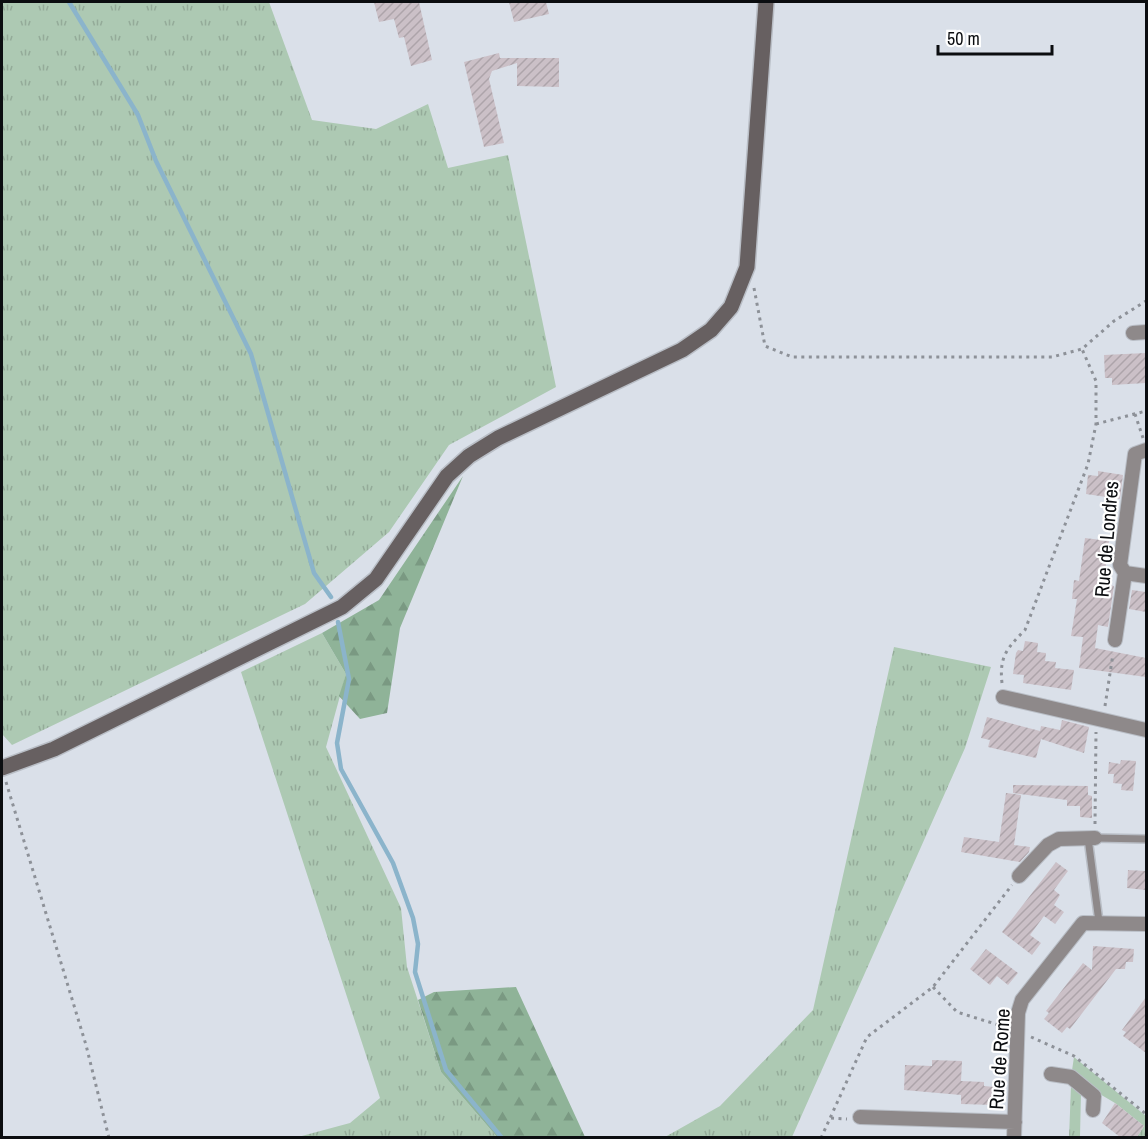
<svg xmlns="http://www.w3.org/2000/svg" width="1148" height="1139" viewBox="0 0 1148 1139" font-family="'Archivo Narrow',sans-serif">
	<defs>
		<pattern id="grass-tufts" width="24" height="20" patternUnits="userSpaceOnUse" patternTransform="scale(1.5)"><rect width="24" height="20" fill="#adc9b3"/><path d="M3 7l-1-3M5 7V3M7 7l1-3M15 17l-1-3M17 17v-4M19 17l1-3" fill="none" stroke="#94ab99"/></pattern>
		<pattern id="forest-firs" width="22" height="20" patternUnits="userSpaceOnUse" patternTransform="scale(1.5)"><rect width="22" height="20" fill="#8fb398"/><path d="M5 1l3.5 6h-7zM16 11l3.5 6h-7z" fill="#7a9982"/></pattern>
		<pattern id="building-hatch" width="6" height="6" patternUnits="userSpaceOnUse" patternTransform="scale(1.5)"><rect width="6" height="6" fill="#cbc0c7"/><path d="M-1 1l2-2M0 6l6-6M5 7l2-2" fill="none" stroke="#ada4aa"/></pattern>
	</defs>
	<rect width="100%" height="100%" fill="#dae0e9"/>
	<!-- grass -->
	<path fill="url(#grass-tufts)" d="M 2,2 L 269,2 L 312,120 L 376,129 L 428,104 L 448,168 L 508,155 L 556,387 L 449,445 L 389,532 L 305,604 L 12,745 L 2,734 Z
		M 322,633 L 346,674 L 326,747 L 401,908 L 407,967 L 441,1072 L 497,1137 L 298,1137 L 350,1123 L 380,1098 L 241,672 Z
		M 894,647 L 991,667 L 965,748 L 792,1137 L 665,1137 L 720,1106 L 813,1010 Z
		M 1074,1057 L 1146,1116 L 1146,1137 L 1137,1137 L 1144,1126 L 1115,1103 L 1071,1077 Z
		M 1071,1086 L 1081,1092 L 1080,1137 L 1069,1138 Z"/>
	<!-- forest -->
	<path fill="url(#forest-firs)" d="M 463,476 L 400,628 L 387,713 L 360,719 L 339,696 L 346,674 L 322,633 L 379,600 Z
		M 516,987 L 585,1137 L 497,1137 L 441,1072 L 418,1000 L 434,992 Z"/>
	<g fill="none" stroke-linecap="round" stroke-linejoin="round">
		<!-- stream -->
		<path stroke="#8bb4cb" stroke-width="4.5" d="M 69,2 L 138,115 L 156,161 L 251,354 L 314,573 L 331,597
			M 338,622 L 349,679 L 337,743 L 341,769 L 393,863 L 413,918 L 418,944 L 415,972 L 446,1070 L 502,1138"/>
	</g>
	<!-- building -->
	<path fill="url(#building-hatch)" d="M 374,2 L 419,2 L 432,60 L 411,66 L 404,37 L 399,38 L 394,19 L 379,22 Z
		M 509,2 L 546,2 L 549,14 L 514,22 Z
		M 499,53 L 500,58 L 559,58 L 559,87 L 517,86 L 517,63 L 492,71 L 489,79 L 504,143 L 484,147 L 464,62 Z
		M 1146,353 L 1146,383 L 1112,385 L 1112,378 L 1105,378 L 1104,355 Z
		M 1098,471 L 1123,475 L 1120,499 L 1086,494 L 1088,475 L 1098,476 Z
		M 1085,538 L 1109,541 L 1104,580 L 1111,581 L 1110,585 L 1114,586 L 1108,627 L 1098,625 L 1095,648 L 1146,658 L 1146,677 L 1079,668 L 1083,637 L 1071,636 L 1077,599 L 1072,599 L 1074,580 L 1079,581 Z
		M 1132,590 L 1146,592 L 1146,612 L 1129,609 Z
		M 1025,641 L 1038,643 L 1037,652 L 1046,653 L 1045,661 L 1056,662 L 1055,668 L 1074,670 L 1071,690 L 1023,683 L 1024,675 L 1013,674 L 1016,653 L 1018,650 L 1023,651 Z
		M 987,717 L 1040,731 L 1041,726 L 1060,730 L 1062,720 L 1089,727 L 1084,753 L 1041,739 L 1036,758 L 988,747 L 990,740 L 981,738 Z
		M 1121,760 L 1136,761 L 1133,791 L 1121,790 L 1122,784 L 1113,783 L 1114,774 L 1108,774 L 1109,762 L 1120,764 Z
		M 1013,785 L 1088,786 L 1088,795 L 1092,796 L 1092,818 L 1080,817 L 1080,806 L 1067,806 L 1067,800 L 1013,793 Z
		M 1006,793 L 1021,795 L 1014,845 L 1030,847 L 1029,852 L 1020,862 L 961,852 L 964,837 L 999,842 Z
		M 1056,862 L 1068,871 L 1054,890 L 1060,895 L 1054,905 L 1064,912 L 1055,924 L 1044,916 L 1030,935 L 1041,943 L 1032,955 L 1002,932 Z
		M 1128,870 L 1146,871 L 1145,890 L 1127,888 Z
		M 1093,946 L 1134,949 L 1133,962 L 1126,962 L 1125,969 L 1116,969 L 1070,1029 L 1067,1027 L 1062,1033 L 1044,1019 L 1049,1013 L 1046,1011 L 1083,963 L 1092,970 Z
		M 986,949 L 1018,973 L 1008,985 L 997,976 L 990,985 L 970,969 Z
		M 1146,997 L 1146,1053 L 1123,1036 L 1126,1032 L 1122,1030 Z
		M 932,1060 L 962,1061 L 961,1081 L 984,1082 L 984,1086 L 994,1087 L 993,1105 L 961,1104 L 961,1095 L 904,1090 L 905,1065 L 932,1066 Z
		M 1115,1103 L 1144,1126 L 1137,1137 L 1120,1137 L 1102,1123 Z"/>
	<g fill="none" stroke-linecap="round" stroke-linejoin="round">
		<!-- lane casing -->
		<g stroke="#b9bec6" stroke-width="10">
			<path id="lane" d="M 1088,838 L 1099,922
				M 1095,838 L 1146,839"/>
		</g>
		<!-- street casing -->
		<g stroke="#b9bec6" stroke-width="16">
			<path id="street" d="M 1133,333 L 1146,332
				M 1125,573 L 1146,576
				M 1115,640 L 1125,573 L 1120,565 L 1135,454 L 1146,450
				M 1003,697 L 1146,730
				M 1019,876 L 1048,845 L 1059,839 L 1095,838
				M 1051,1074 L 1071,1077 L 1094,1096 L 1093,1110
				M 860,1117 L 1015,1122
				M 1014,1138 L 1018,1013 L 1022,1000 L 1083,923 L 1146,924"/>
		</g>
		<!-- secondary casing -->
		<g stroke="#b9bec6" stroke-width="18">
			<path id="secondary" d="M 2,768 L 54,749 L 342,607 L 376,579 L 447,476 L 469,456 L 498,438 L 682,350 L 711,330 L 731,307 L 747,267 L 766,2"/>
		</g>
		<!-- path -->
		<path stroke="#8d9198" stroke-width="3" stroke-dasharray="3 4.5" stroke-linecap="butt" d="M 754,288 L 765,346 L 792,357 L 1052,357 L 1082,349 L 1114,321 L 1146,301
			M 1135,414 L 1143,438
			M 1096,424 L 1146,411
			M 1002,683 C 999,657 1007,648 1025,630 L 1088,464 L 1096,424 L 1096,381 L 1082,349
			M 1105,706 L 1113,654
			M 6,782 L 86,1045 L 109,1138
			M 1095,824 L 1096,732
			M 933,987 L 957,1012 L 1005,1027
			M 1031,1037 L 1074,1056 L 1146,1114
			M 831,1118 L 847,1119
			M 821,1138 L 867,1037 L 933,987 L 1012,885"/>
		<!-- lane -->
		<use href="#lane" stroke="#8e898a" stroke-width="7"/>
		<!-- street -->
		<use href="#street" stroke="#8e898a" stroke-width="14"/>
		<!-- secondary -->
		<use href="#secondary" stroke="#676061" stroke-width="15"/>
	</g>
	<g text-anchor="middle" dominant-baseline="central" stroke-width="4.5" stroke-linejoin="round" paint-order="stroke">
		<!-- street labels -->
		<g font-size="20" fill="#0b0d10" stroke="#fff">
			<text transform="translate(1106 539) rotate(-85)">Rue de Londres</text>
			<text transform="translate(999 1059) rotate(-86)">Rue de Rome</text>
		</g>
	</g>
	<!-- border -->
	<rect width="1148" height="1139" fill="none" stroke="#0b0d10" stroke-width="6"/>
	<!-- scale -->
	<path d="M938 45v9h114v-9" fill="none" stroke="#0b0d10" stroke-width="3"/>
	<text x="947" y="45" font-size="18" fill="#0b0d10" stroke="#ffffff" stroke-width="4.5" paint-order="stroke">50 m</text>
</svg>
